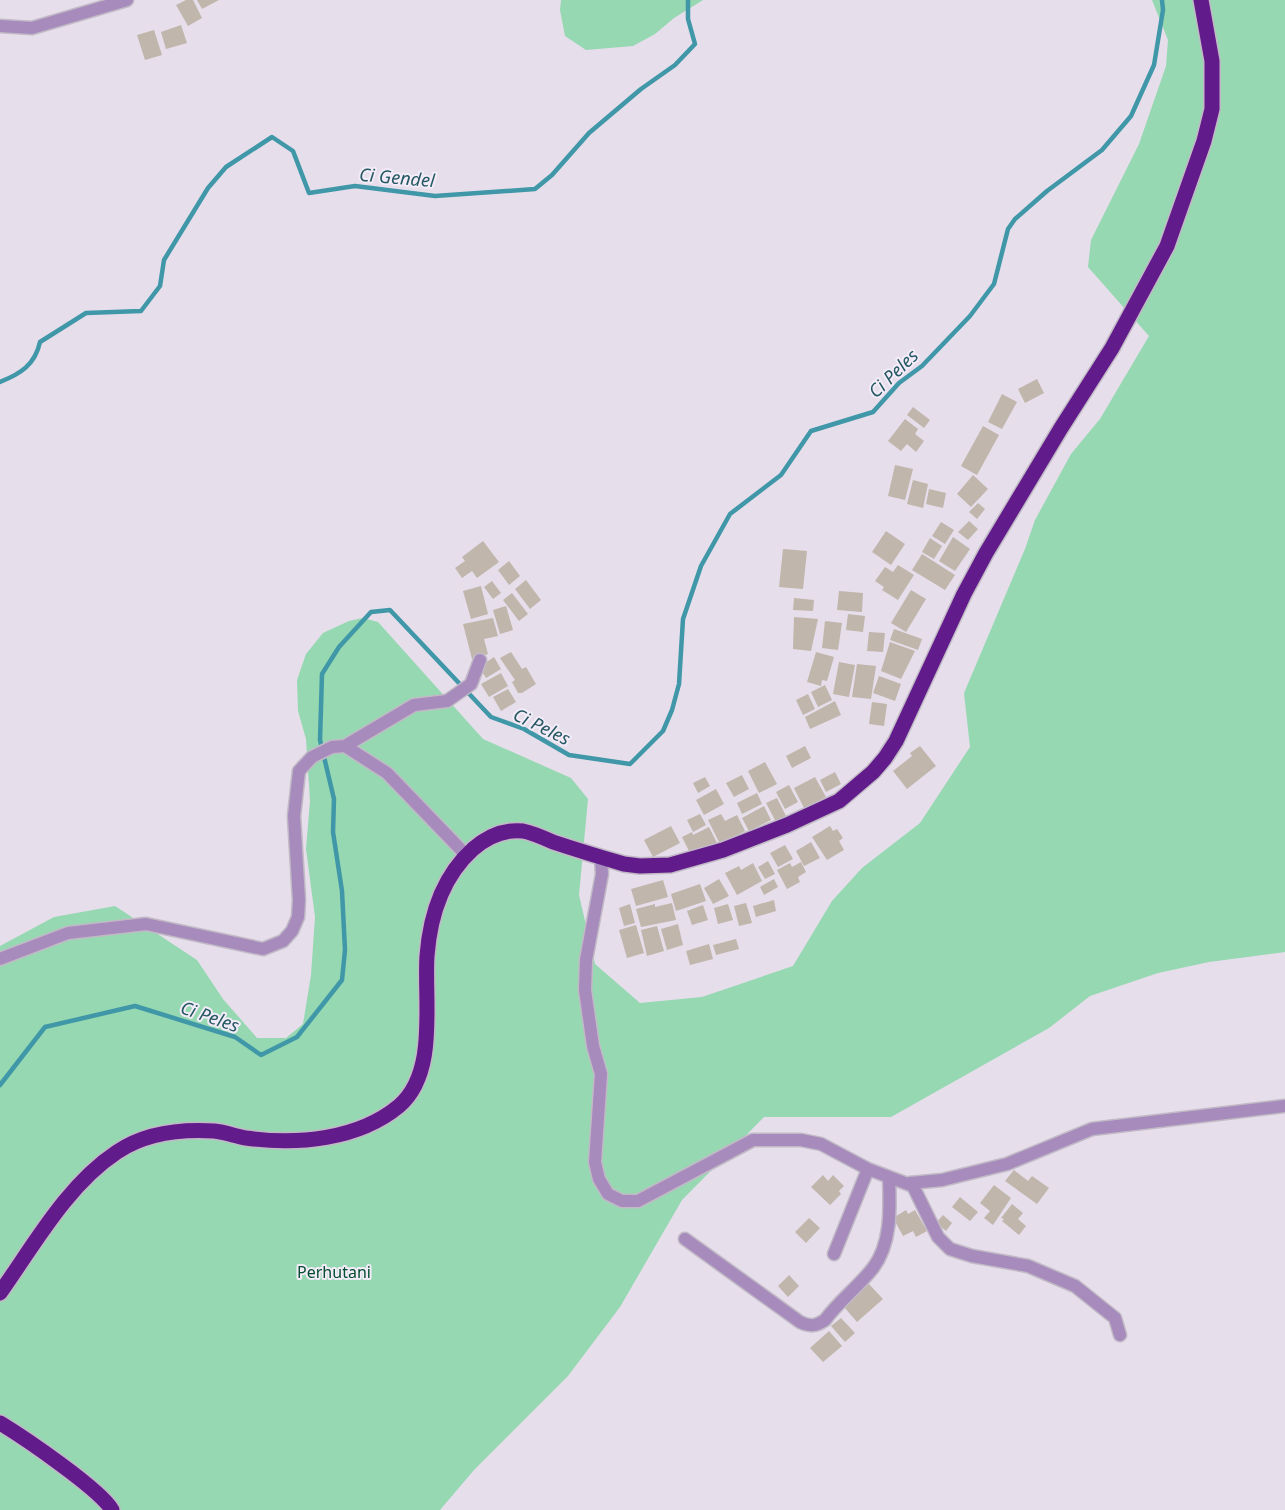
<svg xmlns="http://www.w3.org/2000/svg" width="1285" height="1510" viewBox="0 0 1285 1510" font-family="'Noto Sans',sans-serif">
	<rect width="100%" height="100%" fill="#e6deeb"/>
	<!-- green -->
	<path fill="#95d8b1" d="M 561,0 L 703,0 L 674,18 L 655,34 L 633,46 L 586,50 L 565,36 L 560,10 Z
		M 1152,0 L 1285,0 L 1285,952 L 1209,962 L 1158,973 L 1090,996 L 1049,1028 L 891,1117 L 764,1117 L 682,1200 L 620,1307 L 568,1376 L 474,1470 L 440,1510 L 0,1510 L 0,946 L 54,917 L 115,906 L 197,960 L 223,999 L 257,1038 L 286,1038 L 303,1024 L 311,975 L 315,917 L 306,849 L 310,801 L 306,739 L 298,711 L 297,680 L 306,654 L 323,633 L 349,621 L 363,618 L 378,622 L 483,739 L 571,778 L 588,799 L 579,895 L 595,964 L 640,1003 L 702,997 L 793,966 L 832,901 L 862,868 L 920,823 L 970,747 L 964,693 L 1025,549 L 1035,520 L 1071,454 L 1100,419 L 1149,336 L 1088,267 L 1091,240 L 1139,144 L 1166,66 L 1168,40 Z"/>
	<g fill="none" stroke-linecap="round" stroke-linejoin="round">
		<!-- stream -->
		<path stroke="#3f97a8" stroke-width="4.5" d="M 0,382 C 20,374 35,365 40,342 L 86,313 L 141,311 L 160,286 L 164,260 L 208,188 L 226,167 L 272,137 L 293,151 L 309,193 L 355,186 L 435,196 L 535,189 L 552,175 L 589,133 L 641,89 L 675,65 L 695,44 L 688,19 L 688,0
			M 0,1085 L 45,1027 L 135,1006 L 235,1037 L 261,1055 L 297,1037 L 342,980 L 345,950 L 342,891 L 333,832 L 334,799 L 320,740 L 322,674 L 339,647 L 371,612 L 390,610 L 491,717 L 524,729 L 569,755 L 630,764 L 663,731 L 672,710 L 679,684 L 683,619 L 701,566 L 730,514 L 781,475 L 811,431 L 873,412 L 899,383 L 922,366 L 970,316 L 994,284 L 1008,229 L 1015,219 L 1047,191 L 1102,150 L 1131,116 L 1154,65 L 1163,10 L 1162,0"/>
	</g>
	<!-- building -->
	<path fill="#c0b6ab" d="M 186,0 L 193,0 L 202,18 L 188,26 L 176,5 Z
		M 197,0 L 219,0 L 202,9 Z
		M 181,25 L 187,43 L 166,49 L 161,32 Z
		M 154,30 L 162,55 L 145,60 L 137,35 Z
		M 1037,379 L 1044,393 L 1025,403 L 1018,389 Z
		M 1002,394 L 1017,402 L 1002,429 L 988,422 Z
		M 913,407 L 930,420 L 924,428 L 907,415 Z
		M 905,419 L 918,429 L 915,434 L 924,441 L 916,452 L 907,444 L 901,451 L 888,441 Z
		M 983,426 L 999,435 L 977,475 L 961,466 Z
		M 895,465 L 913,469 L 905,500 L 888,496 Z
		M 973,475 L 988,489 L 971,507 L 957,494 Z
		M 913,480 L 928,484 L 923,508 L 907,504 Z
		M 929,489 L 946,493 L 943,508 L 926,504 Z
		M 978,503 L 985,509 L 977,519 L 969,512 Z
		M 969,521 L 978,529 L 968,540 L 958,532 Z
		M 941,522 L 954,530 L 945,544 L 932,536 Z
		M 886,531 L 905,544 L 891,565 L 872,552 Z
		M 953,537 L 970,549 L 955,571 L 939,561 Z
		M 930,538 L 942,546 L 934,559 L 922,552 Z
		M 483,541 L 499,562 L 477,578 L 472,571 L 462,578 L 455,568 L 465,561 L 462,557 Z
		M 783,549 L 807,551 L 803,589 L 779,587 Z
		M 922,554 L 955,575 L 945,590 L 912,570 Z
		M 509,561 L 520,576 L 509,585 L 498,570 Z
		M 898,565 L 914,575 L 898,600 L 882,590 L 884,587 L 875,581 L 885,567 L 893,572 Z
		M 526,580 L 541,600 L 530,609 L 515,589 Z
		M 492,581 L 501,593 L 493,599 L 484,587 Z
		M 481,586 L 488,614 L 471,619 L 463,591 Z
		M 911,590 L 926,599 L 906,632 L 891,623 Z
		M 839,591 L 863,593 L 862,612 L 837,610 Z
		M 512,593 L 528,614 L 519,621 L 503,600 Z
		M 794,598 L 814,600 L 813,611 L 793,610 Z
		M 506,606 L 513,630 L 500,634 L 493,610 Z
		M 848,614 L 865,616 L 863,632 L 846,630 Z
		M 794,617 L 818,619 L 811,651 L 793,649 Z
		M 493,618 L 498,636 L 484,639 L 488,654 L 472,659 L 463,624 Z
		M 825,621 L 842,623 L 838,650 L 822,648 Z
		M 894,629 L 922,639 L 918,650 L 890,640 Z
		M 869,632 L 885,633 L 883,652 L 867,651 Z
		M 890,642 L 915,651 L 901,679 L 881,671 Z
		M 511,652 L 522,669 L 526,667 L 536,684 L 522,693 L 518,693 L 512,682 L 515,680 L 500,658 Z
		M 816,652 L 834,657 L 827,681 L 822,680 L 821,686 L 807,682 Z
		M 494,657 L 501,669 L 486,678 L 479,667 Z
		M 839,662 L 855,665 L 849,697 L 833,694 Z
		M 857,664 L 876,666 L 871,699 L 852,697 Z
		M 501,673 L 508,686 L 489,697 L 481,684 Z
		M 879,676 L 901,684 L 895,701 L 873,693 Z
		M 825,685 L 832,700 L 818,707 L 811,692 Z
		M 508,689 L 516,702 L 501,711 L 493,697 Z
		M 808,694 L 815,709 L 803,715 L 796,700 Z
		M 835,701 L 841,715 L 810,729 L 805,717 Z
		M 872,702 L 887,704 L 884,726 L 869,724 Z
		M 805,746 L 811,758 L 792,768 L 786,756 Z
		M 920,746 L 936,766 L 907,789 L 893,771 L 912,756 L 910,753 Z
		M 765,762 L 777,784 L 759,793 L 748,771 Z
		M 835,772 L 841,784 L 826,792 L 820,780 Z
		M 742,775 L 749,789 L 734,797 L 726,783 Z
		M 705,777 L 710,786 L 698,793 L 693,783 Z
		M 815,777 L 826,797 L 804,808 L 794,788 Z
		M 789,785 L 798,802 L 785,809 L 776,792 Z
		M 716,789 L 724,804 L 704,815 L 696,800 Z
		M 757,793 L 762,804 L 742,814 L 737,803 Z
		M 777,798 L 786,816 L 776,822 L 766,803 Z
		M 764,806 L 771,820 L 749,831 L 742,818 Z
		M 700,814 L 706,825 L 693,832 L 687,820 Z
		M 721,814 L 725,821 L 737,815 L 745,831 L 720,844 L 708,820 Z
		M 671,826 L 680,843 L 653,857 L 644,840 Z
		M 830,826 L 833,831 L 837,829 L 843,838 L 839,841 L 844,850 L 827,860 L 812,837 Z
		M 709,827 L 717,843 L 690,853 L 682,837 L 692,832 L 693,835 Z
		M 811,842 L 820,858 L 804,866 L 796,851 Z
		M 785,845 L 793,859 L 778,867 L 770,853 Z
		M 768,861 L 775,874 L 765,879 L 758,867 Z
		M 801,862 L 806,872 L 798,877 L 800,882 L 787,889 L 777,870 L 790,863 L 792,867 Z
		M 753,863 L 762,881 L 737,895 L 725,873 L 739,866 L 741,870 Z
		M 719,879 L 729,896 L 713,904 L 704,888 Z
		M 774,879 L 778,887 L 764,895 L 760,887 Z
		M 663,880 L 668,897 L 636,906 L 631,889 Z
		M 700,884 L 706,901 L 676,911 L 671,894 Z
		M 774,900 L 776,911 L 756,917 L 753,906 Z
		M 672,903 L 676,920 L 641,927 L 636,909 L 655,904 L 655,907 Z
		M 746,903 L 752,923 L 739,926 L 734,906 Z
		M 630,904 L 635,923 L 624,926 L 619,908 Z
		M 728,904 L 733,920 L 718,924 L 714,908 Z
		M 703,905 L 708,920 L 692,925 L 687,911 Z
		M 678,924 L 683,945 L 667,950 L 661,929 Z
		M 636,925 L 644,953 L 627,958 L 619,930 Z
		M 657,926 L 664,951 L 647,956 L 641,930 Z
		M 736,939 L 739,949 L 716,955 L 713,945 Z
		M 709,944 L 713,959 L 690,965 L 686,951 Z
		M 1014,1170 L 1028,1181 L 1032,1176 L 1049,1188 L 1037,1204 L 1005,1181 Z
		M 823,1175 L 828,1181 L 833,1175 L 844,1186 L 839,1191 L 841,1194 L 830,1205 L 811,1187 Z
		M 994,1185 L 1011,1198 L 993,1225 L 984,1218 L 990,1211 L 980,1203 Z
		M 960,1197 L 978,1212 L 970,1221 L 952,1207 Z
		M 1012,1204 L 1023,1213 L 1018,1219 L 1026,1226 L 1019,1235 L 1002,1221 L 1004,1219 L 1001,1218 Z
		M 906,1210 L 908,1214 L 915,1210 L 927,1231 L 916,1237 L 913,1231 L 903,1236 L 893,1218 Z
		M 943,1215 L 952,1223 L 946,1231 L 936,1223 Z
		M 809,1218 L 820,1228 L 806,1243 L 795,1232 Z
		M 789,1275 L 799,1286 L 788,1297 L 778,1286 Z
		M 868,1283 L 883,1299 L 857,1322 L 844,1307 Z
		M 841,1318 L 855,1333 L 845,1342 L 831,1326 Z
		M 829,1331 L 842,1346 L 823,1362 L 810,1348 Z"/>
	<g fill="none" stroke-linecap="round" stroke-linejoin="round">
		<!-- minor casing -->
		<g stroke="#c1bac6" stroke-width="15">
			<path id="minor" d="M 0,26 L 32,28 L 127,0
				M 345,746 L 414,705 L 447,701 L 471,684 L 480,660
				M 601,858 L 602,874 L 586,960 L 585,990 L 593,1046 L 601,1074 L 595,1162 L 599,1179 L 608,1194 L 622,1201 L 638,1201 L 753,1140 L 801,1140 L 821,1144 L 868,1169 L 913,1186 L 938,1237 L 950,1249 L 972,1256 L 1028,1266 L 1075,1286 L 1115,1318 L 1120,1335
				M 0,959 L 68,933 L 146,924 L 263,949 L 283,941 L 292,931 L 298,917 L 299,900 L 294,816 L 299,771 L 312,757 L 332,747 L 345,746 L 387,773 L 466,855
				M 910,1183 L 942,1180 L 1007,1164 L 1092,1129 L 1285,1106
				M 685,1239 L 800,1322 C 811,1327 816,1326 825,1320 C 839,1301 858,1287 873,1268 C 892,1243 890,1207 889,1177
				M 834,1254 L 868,1169"/>
		</g>
		<!-- highway casing -->
		<g stroke="#c1bac6" stroke-width="18">
			<path id="highway" d="M 0,1293 C 34,1245 67,1185 117,1152 C 145,1133 181,1129 214,1131 C 225,1132 235,1136 246,1138 C 297,1145 358,1140 399,1106 C 438,1073 424,1001 427,956 C 430,916 442,877 473,849 C 487,837 504,829 523,831 C 533,833 544,838 553,842 C 577,850 600,857 624,864 L 640,866 L 670,865 L 723,850 L 787,825 L 839,801 L 873,772 L 885,758 L 896,741 L 964,594 L 986,553 L 1061,428 L 1112,348 L 1167,246 L 1204,141 L 1212,109 L 1212,61 L 1201,0
				M 0,1423 C 23,1437 100,1489 112,1510"/>
		</g>
		<!-- minor -->
		<use href="#minor" stroke="#a68bbc" stroke-width="12"/>
		<!-- highway -->
		<use href="#highway" stroke="#621b8a" stroke-width="15"/>
	</g>
	<g text-anchor="middle" dominant-baseline="central" stroke-width="4" stroke-linejoin="round" paint-order="stroke">
		<!-- park labels -->
		<g font-size="16" fill="#024d2e" stroke="#f3ebf8">
			<text x="334" y="1272">Perhutani</text>
		</g>
		<!-- water labels -->
		<g font-size="18" font-style="italic" fill="#245862" stroke="#f3ebf8">
			<text transform="translate(397 177) rotate(5)">Ci Gendel</text>
			<text transform="translate(893 373) rotate(-44)">Ci Peles</text>
			<text transform="translate(542 726) rotate(26)">Ci Peles</text>
			<text transform="translate(210 1016) rotate(19)">Ci Peles</text>
		</g>
	</g>
</svg>
